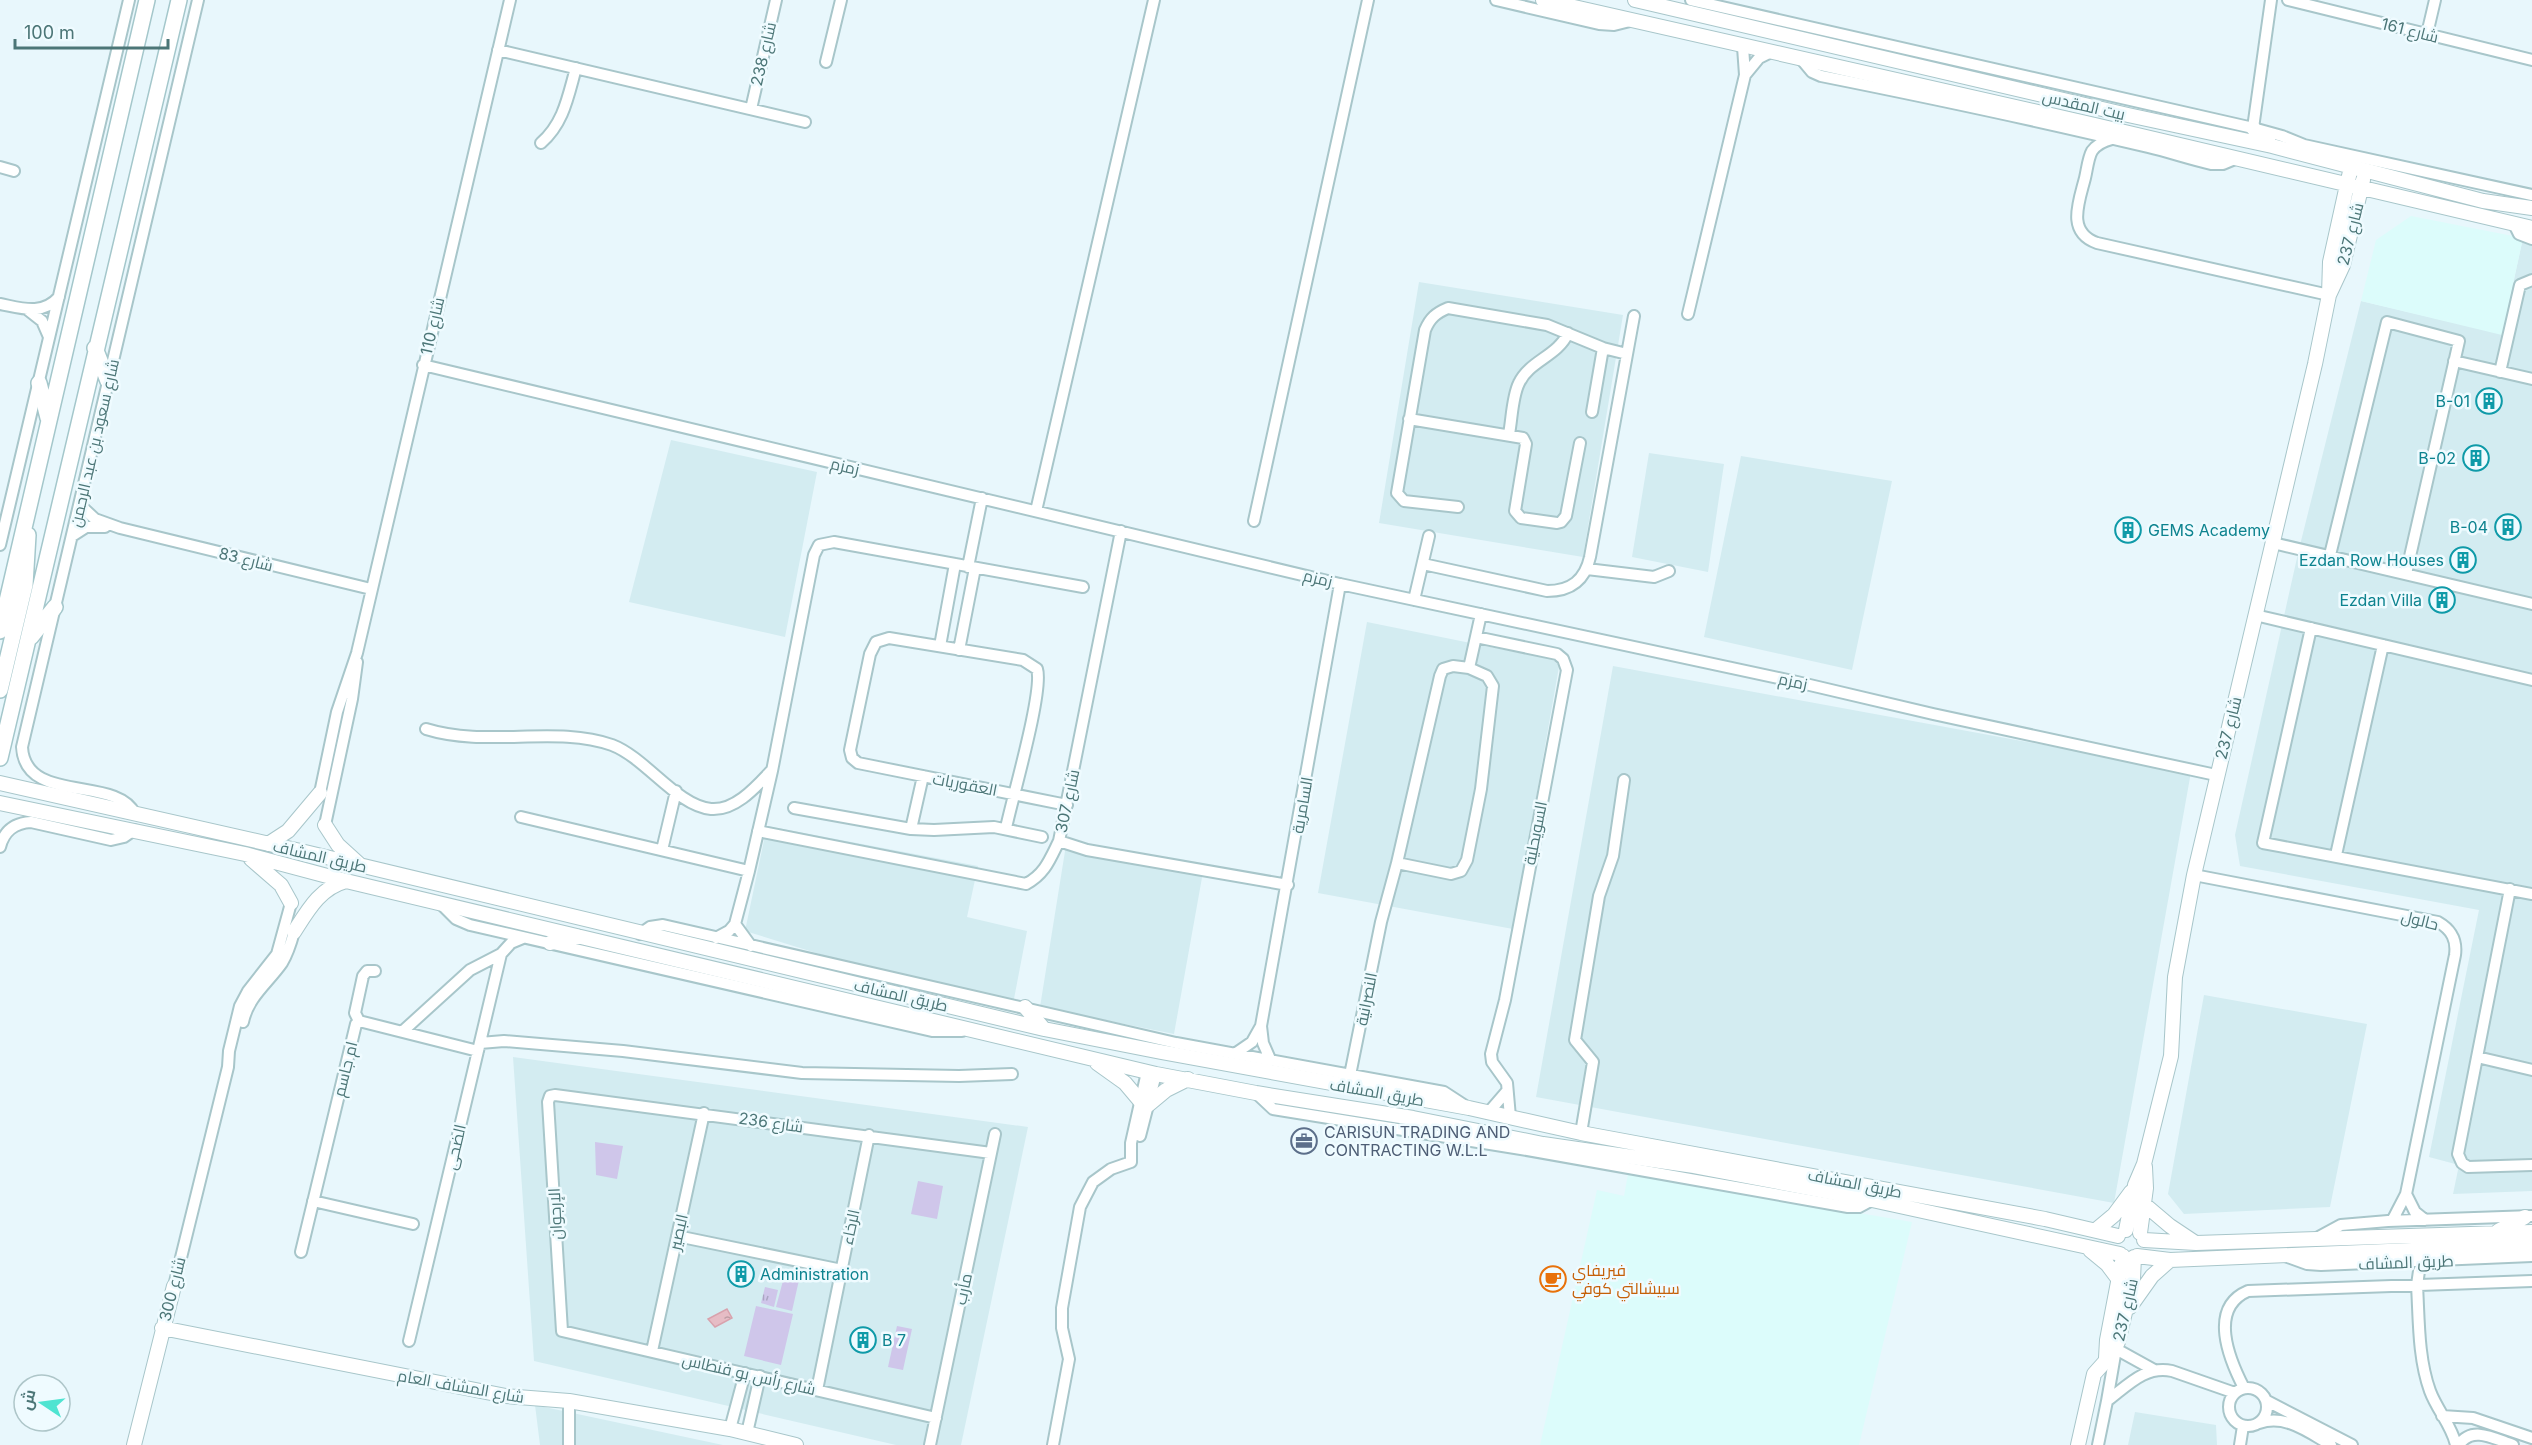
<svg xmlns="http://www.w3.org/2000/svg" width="2532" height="1445" viewBox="0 0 2532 1445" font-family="Inter,Cairo,sans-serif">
	<defs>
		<pattern id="park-tufts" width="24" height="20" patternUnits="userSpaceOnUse" patternTransform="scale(1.5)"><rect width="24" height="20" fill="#cfc6ea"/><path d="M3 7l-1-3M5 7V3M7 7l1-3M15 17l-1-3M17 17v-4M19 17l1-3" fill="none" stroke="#aaa5c2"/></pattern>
		<pattern id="water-ripples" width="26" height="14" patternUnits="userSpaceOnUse" patternTransform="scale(1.5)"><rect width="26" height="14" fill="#e6bcc5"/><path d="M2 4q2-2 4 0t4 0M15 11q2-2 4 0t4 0" fill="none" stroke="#bd9da5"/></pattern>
	</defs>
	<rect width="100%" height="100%" fill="#e8f7fc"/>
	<!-- residential -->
	<path fill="#d3ecf1" d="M 2523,238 L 2532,240 L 2532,1191 L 2453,1194 L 2459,1165 L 2429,1157 L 2479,910 L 2240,866 L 2235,835 L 2299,549 L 2361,301 L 2502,334 Z
		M 1419,282 L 1623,315 L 1583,557 L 1379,523 Z
		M 671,440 L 817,472 L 785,637 L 629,602 Z
		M 1649,453 L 1724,464 L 1708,572 L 1632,557 Z
		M 1741,456 L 1892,481 L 1852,670 L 1704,637 Z
		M 1367,622 L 1560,661 L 1513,929 L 1318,893 Z
		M 1613,666 L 2191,772 L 2114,1203 L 1536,1097 Z
		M 767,826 L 978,866 L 967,917 L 1027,931 L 1013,1004 L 868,969 L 745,931 Z
		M 1066,845 L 1203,872 L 1174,1034 L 1040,1007 Z
		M 2204,995 L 2367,1024 L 2330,1207 L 2184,1214 L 2168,1194 Z
		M 513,1057 L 1028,1127 L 961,1445 L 896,1445 L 534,1361 Z
		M 535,1405 L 723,1445 L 540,1445 Z
		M 2135,1412 L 2216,1425 L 2217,1445 L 2128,1445 Z"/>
	<!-- commercial -->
	<path fill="#dcfcfb" d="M 2411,216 L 2523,238 L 2502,335 L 2361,301 L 2376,240 Z
		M 1628,1174 L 1912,1222 L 1859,1445 L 1540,1445 L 1597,1190 L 1624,1196 Z"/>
	<!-- grass -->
	<path fill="#cfc6ea" d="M 595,1142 L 623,1146 L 617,1179 L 596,1175 Z
		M 918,1181 L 943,1186 L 937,1219 L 911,1214 Z
		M 784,1277 L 799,1280 L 792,1311 L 776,1307 Z
		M 756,1306 L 793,1314 L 781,1365 L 744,1356 Z
		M 897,1326 L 912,1329 L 903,1370 L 888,1367 Z"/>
	<!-- park -->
	<path fill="url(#park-tufts)" d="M 765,1287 L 778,1290 L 774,1307 L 761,1303 Z"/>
	<!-- water -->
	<path fill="url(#water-ripples)" stroke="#d8a2ad" stroke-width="1.5" d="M 727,1309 L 732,1318 L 715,1327 L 708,1319 Z"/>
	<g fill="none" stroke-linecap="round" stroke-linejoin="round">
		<!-- minor casing -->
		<g stroke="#a8c6ca" stroke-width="14">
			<path id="minor" d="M 1496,0 L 1599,24 L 1614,25 L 1630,21
				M 1691,0 L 2253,128 L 2282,136 L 2304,145 L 2532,195
				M 2288,0 L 2532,60
				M 2427,34 L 2435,0
				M 498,50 L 805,122
				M 1802,60 L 1812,72 L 1821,76 C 1931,98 2040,121 2148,147 C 2169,152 2190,159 2211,164 L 2223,164 L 2235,159
				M 826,62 L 841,0
				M 1745,75 L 1759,58 L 1769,53
				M 751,109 L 776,0
				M 2253,128 L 2271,0
				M 2112,139 C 2104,141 2097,144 2092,151 C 2088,158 2087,170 2085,178 C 2079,202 2066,232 2097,243 L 2329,295
				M 541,143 C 564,123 568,96 576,68
				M 0,167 L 14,171
				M 2514,224 L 2519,234 L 2532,239
				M 0,304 C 21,308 42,316 59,297
				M 28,310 L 42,321 L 49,337
				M 1688,314 L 1745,75 L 1743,47
				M 2454,361 L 2532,379
				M 423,365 L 1340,584 L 1797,682 L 1933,714 L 2216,775
				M 2500,372 L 2520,285 L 2532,280
				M 1592,412 L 1603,348
				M 1409,419 L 1523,438 L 1526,444 L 1515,511 L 1521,518 L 1557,523 L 1561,522 L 1566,516 L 1580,443
				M 1509,434 C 1512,419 1512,397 1519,383 C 1529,361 1558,356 1568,333
				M 80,505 L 95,519 L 120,528 L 371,589
				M 1458,507 L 1404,501 L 1397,493 L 1425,330 C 1430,318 1436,313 1448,308 L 1547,325 L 1603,348 L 1627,354
				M 1036,511 L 1154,0
				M 1254,521 L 1368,0
				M 1121,531 L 1059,841 L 1087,850 L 1288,885
				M 72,536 L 86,527 L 105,527
				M 2273,543 L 2532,604
				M 0,545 L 129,0
				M 2330,555 L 2387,322 L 2459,341 L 2406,574
				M 1423,564 L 1547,591 C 1571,591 1585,580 1590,557 L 1634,316
				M 968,567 L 982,498
				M 1587,569 L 1654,577 L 1669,571
				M 1414,600 L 1429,536
				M 2255,615 L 2532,680
				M 2311,628 L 2263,843 L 2532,894
				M 1476,637 L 1557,654 L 1563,659 L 1567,670 L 1505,1000 L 1491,1054 L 1492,1062 L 1507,1083 L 1510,1117
				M 940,646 L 955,564
				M 959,650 L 975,568
				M 426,729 C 487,748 556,725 612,745 C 646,758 677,806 711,809 C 735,811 756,787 771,771
				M 320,793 L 337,712 L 357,653 L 510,0
				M 794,808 L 911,829 L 934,830 L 994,827 L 1042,837
				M 135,814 C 117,775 25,805 22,747 L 198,0
				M 521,817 L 749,871
				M 325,825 L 352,699 L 357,662
				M 1006,828 C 1012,799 1044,690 1037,669 L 1023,660 L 889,638 L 876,642 L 870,654 L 850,750 L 852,758 L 858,763 L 1067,805
				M 911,829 L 923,776
				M 758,831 L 1026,884 C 1045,874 1050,859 1059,841
				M 0,847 C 4,831 14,823 31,822 L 111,840 L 124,837 L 134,830
				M 662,850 L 676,791
				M 2336,855 L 2383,645
				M 1397,863 L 1440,676 L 1443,669 L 1453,666 L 1469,668
				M 2194,875 L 2438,922 C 2452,930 2457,940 2455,955 L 2406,1194 L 2392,1221
				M 2510,889 L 2458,1154 L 2462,1163 L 2468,1167 L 2532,1165
				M 440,903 L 456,919 L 470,925 L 932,1031 L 962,1031
				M 735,924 L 751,946
				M 640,934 L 650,927 L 663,925 L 1176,1043 L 1444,1092 L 1467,1107
				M 716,938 L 729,931 L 735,924 L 749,871 L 772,771 L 814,555 L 819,545 L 834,542 L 1083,587
				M 359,1021 L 478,1051
				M 359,1021 L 355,1013 L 363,976 L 367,971 L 375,971
				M 243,1022 C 248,997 268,983 282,963 C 288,953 291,943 294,932
				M 1261,1026 L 1263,1043 L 1270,1059
				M 403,1031 L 470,970 L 501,954
				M 480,1043 L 504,1041 L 623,1051 L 802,1073 L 959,1076 L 1012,1074
				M 1236,1053 L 1252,1042 L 1261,1026 L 1340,584
				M 2477,1057 L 2532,1070
				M 1350,1075 L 1381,922 L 1397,863 L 1451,874 L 1461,871 L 1467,860 L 1481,789 L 1493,686 L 1487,676 L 1469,668 L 1481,614
				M 1256,1093 L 1273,1109 L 1521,1149 L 1848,1207 L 1859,1207 L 1872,1200
				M 1488,1113 L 1507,1091
				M 1581,1133 L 1593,1062 L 1575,1040 L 1599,896 L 1613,856 L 1624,780
				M 1140,1136 L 1156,1074
				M 1131,1162 L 1131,1143 L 1147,1072
				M 2406,1194 L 2415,1212 L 2425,1220
				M 313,1201 L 413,1224
				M 677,1236 L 842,1270
				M 2317,1238 L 2341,1225 L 2388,1221 L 2532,1216
				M 301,1252 L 356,1024 L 359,1021
				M 2285,1256 L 2307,1264 L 2321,1265 L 2532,1256
				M 2425,1261 L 2419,1271 L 2417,1285 C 2419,1319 2418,1358 2430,1391 C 2437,1410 2452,1426 2456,1445
				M 174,1286 L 228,1067 L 229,1051 L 240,1006 L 248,991 L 277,954 L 291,903
				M 409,1341 L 501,954 L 511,943 L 523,938
				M 652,1351 L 704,1113
				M2229 1407a19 19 0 1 1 38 0a19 19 0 1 1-38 0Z
				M 2244,1388 C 2229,1359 2208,1308 2248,1291 L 2532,1281
				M 817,1390 L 869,1135
				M 569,1401 L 569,1445
				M 2107,1401 L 2116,1349 L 2154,1370
				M 2267,1401 L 2352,1445
				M 2442,1416 L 2473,1418 L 2532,1438
				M 936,1418 L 562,1331 L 548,1102 L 550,1096 L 555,1095 L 991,1153
				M 2259,1423 C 2286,1414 2308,1432 2331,1445
				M 730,1429 L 745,1373
				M 747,1433 L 760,1376
				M 930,1445 L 995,1134
				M 1053,1445 L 1069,1359 L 1062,1328 L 1062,1308 L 1080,1207 L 1093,1182 L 1111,1169 L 1131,1162
				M 2098,1445 L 2107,1401 C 2127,1386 2145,1365 2172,1371 L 2235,1393
				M 2240,1445 L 2243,1426
				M 2459,1445 C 2472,1425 2495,1439 2513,1445"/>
		</g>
		<!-- tertiary casing -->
		<g stroke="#a8c6ca" stroke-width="16">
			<path id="tertiary" d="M 1543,0 L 2095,125 L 2532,228
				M 1635,0 L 2128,115 L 2272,146 L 2483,201 L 2532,208
				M 2253,128 L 2270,144
				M 2329,295 L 2343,265 L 2363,180
				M 0,783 L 305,852 L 1044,1029 L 1161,1052 L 1469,1108 L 1581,1133 L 2045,1219 L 2118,1236
				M 0,803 L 245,854 L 346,881 L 1156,1074 L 1256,1093 L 1413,1118 L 1543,1144 L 1694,1166 L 1872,1200 L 2120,1254
				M 325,825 L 338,845 L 360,865
				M 268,844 L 288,831 L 320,793
				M 251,859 L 281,885 L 291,903
				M 294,932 C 308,910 320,888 346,881
				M 550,943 L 577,936
				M 1025,1007 L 1044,1029
				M 1097,1063 L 1125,1083 L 1141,1102
				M 1148,1105 L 1166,1090 L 1188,1079
				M 2144,1204 L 2170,1226 L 2194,1242
				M 2096,1230 L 2114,1215 L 2131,1192
				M 2126,1230 L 2135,1185 L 2144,1164 L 2171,1056 L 2175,977 L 2194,875 L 2315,364 L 2329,295 L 2330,262 L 2351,167
				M 2498,1231 L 2525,1217
				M 2140,1233 L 2146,1188 L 2145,1167
				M 2144,1240 L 2196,1243 L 2532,1232
				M 2090,1250 L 2107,1264 L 2119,1280
				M 2137,1256 L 2170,1260 L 2532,1245
				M 2130,1307 L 2152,1276 L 2170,1260
				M 162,1328 L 506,1396 L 569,1401 L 730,1429 L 796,1445
				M 2106,1358 L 2107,1340 L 2123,1256
				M 134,1445 L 174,1286
				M 2078,1445 L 2094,1374 L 2111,1355 L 2118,1342 L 2133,1279 L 2134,1257"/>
		</g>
		<!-- secondary casing -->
		<g stroke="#a4c7cb" stroke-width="18">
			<path id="secondary" d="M 95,348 L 108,381
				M 39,383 L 48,418
				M 0,631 L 147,0
				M 31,637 L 55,607
				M 0,690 L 25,585 L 28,535
				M 0,758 L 179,0"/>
		</g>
		<!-- minor -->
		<use href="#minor" stroke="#fff" stroke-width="10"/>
		<!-- tertiary -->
		<use href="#tertiary" stroke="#fff" stroke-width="14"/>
		<!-- secondary -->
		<use href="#secondary" stroke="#fff" stroke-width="15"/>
	</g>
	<!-- icons -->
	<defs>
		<g id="building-ring" transform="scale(1.35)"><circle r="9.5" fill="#effbff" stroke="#0f9aa8" stroke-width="1.5"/><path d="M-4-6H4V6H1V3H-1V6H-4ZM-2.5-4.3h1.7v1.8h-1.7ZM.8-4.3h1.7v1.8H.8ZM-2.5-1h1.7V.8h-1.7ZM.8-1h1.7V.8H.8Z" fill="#0f9aa8"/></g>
		<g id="office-ring" transform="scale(1.35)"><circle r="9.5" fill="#effbff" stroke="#5c6f8a" stroke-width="1.5"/><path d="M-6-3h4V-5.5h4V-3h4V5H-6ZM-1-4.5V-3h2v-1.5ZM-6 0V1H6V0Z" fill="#5c6f8a"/></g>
		<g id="cafe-ring" transform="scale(1.35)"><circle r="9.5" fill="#effbff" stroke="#e8710a" stroke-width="1.5"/><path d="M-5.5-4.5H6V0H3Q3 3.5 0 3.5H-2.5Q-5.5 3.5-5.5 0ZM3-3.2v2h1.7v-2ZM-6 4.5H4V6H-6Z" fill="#e8710a"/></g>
	</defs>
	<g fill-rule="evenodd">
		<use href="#building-ring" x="2489" y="401"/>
		<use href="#building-ring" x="2476" y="458"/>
		<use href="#building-ring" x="2508" y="527"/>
		<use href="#building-ring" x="2128" y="530"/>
		<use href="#building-ring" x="2463" y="560"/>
		<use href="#building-ring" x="2442" y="600"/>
		<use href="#office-ring" x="1304" y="1141"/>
		<use href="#building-ring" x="741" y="1274"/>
		<use href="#cafe-ring" x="1553" y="1279"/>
		<use href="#building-ring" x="863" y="1340"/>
	</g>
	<g text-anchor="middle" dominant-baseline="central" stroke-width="5" stroke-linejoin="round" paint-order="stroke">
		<!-- street labels -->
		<g font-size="16" fill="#4c7677" stroke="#effbff">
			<text transform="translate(2410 30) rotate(14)">شارع 161</text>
			<text transform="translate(763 54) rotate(-77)">شارع 238</text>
			<text transform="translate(2084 105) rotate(13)">بيت المقدس</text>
			<text transform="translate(2350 234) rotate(-76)">شارع 237</text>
			<text transform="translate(432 326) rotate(-77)">شارع 110</text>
			<text transform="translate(94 443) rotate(-77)">شارع سعود بن عبد الرحمن</text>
			<text transform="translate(845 466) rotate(13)">زمزم</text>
			<text transform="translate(246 559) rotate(14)">شارع 83</text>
			<text transform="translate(1318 578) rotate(14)">زمزم</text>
			<text transform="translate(1793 681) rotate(12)">زمزم</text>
			<text transform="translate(2228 728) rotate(-76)">شارع 237</text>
			<text transform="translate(965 784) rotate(11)">العقوريات</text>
			<text transform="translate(1067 801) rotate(-78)">شارع 307</text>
			<text transform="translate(1302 805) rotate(-80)">السامرية</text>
			<text transform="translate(1535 833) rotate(-79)">السويحلية</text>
			<text transform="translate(320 856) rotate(13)">طريق المشاف</text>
			<text transform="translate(2420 920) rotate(14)">حالول</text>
			<text transform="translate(901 995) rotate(13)">طريق المشاف</text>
			<text transform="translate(1366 999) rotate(-79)">النصرانية</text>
			<text transform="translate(345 1069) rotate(-76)">ام جاسم</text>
			<text transform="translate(1377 1092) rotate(10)">طريق المشاف</text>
			<text transform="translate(771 1122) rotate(8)">شارع 236</text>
			<text transform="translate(455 1147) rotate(-77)">الضحى</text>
			<text transform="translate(1855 1183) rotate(11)">طريق المشاف</text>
			<text transform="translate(555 1214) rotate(-93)">الإرجوان</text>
			<text transform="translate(850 1227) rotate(-78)">الرخاء</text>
			<text transform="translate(678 1232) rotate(-77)">البصير</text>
			<text transform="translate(2406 1262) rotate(-2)">طريق المشاف</text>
			<text transform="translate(172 1289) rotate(-76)">شارع 300</text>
			<text transform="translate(963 1289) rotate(-78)">مأرب</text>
			<text transform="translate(2125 1310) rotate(-77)">شارع 237</text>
			<text transform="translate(749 1374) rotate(13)">شارع رأس بو فنطاس</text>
			<text transform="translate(461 1386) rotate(10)">شارع المشاف العام</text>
		</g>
		<!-- culture labels -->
		<g font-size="16" fill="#0d838f" stroke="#effbff" text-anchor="end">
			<text x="2470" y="401">B-01</text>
			<text x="2456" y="458">B-02</text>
			<text x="2488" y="527">B-04</text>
			<text x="2148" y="530" text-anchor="start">GEMS Academy</text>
			<text x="2444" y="560">Ezdan Row Houses</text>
			<text x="2422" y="600">Ezdan Villa</text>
			<text x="760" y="1274" text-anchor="start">Administration</text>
			<text x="882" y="1340" text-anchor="start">B 7</text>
		</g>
		<!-- service labels -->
		<g font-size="16" fill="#4e5e75" stroke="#effbff" text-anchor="start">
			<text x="1324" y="1132">CARISUN TRADING AND<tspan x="1324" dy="18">CONTRACTING W.L.L</tspan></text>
		</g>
		<!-- food labels -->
		<g font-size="16" fill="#c56008" stroke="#effbff" text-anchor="start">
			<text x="1572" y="1270">فيريفاي<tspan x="1572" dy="18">سبيشالتي كوفي</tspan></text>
		</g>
	</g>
	<!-- north arrow -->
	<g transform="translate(42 1403) rotate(283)"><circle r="28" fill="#effbff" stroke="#aec6c9" stroke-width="1.5"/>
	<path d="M0-4.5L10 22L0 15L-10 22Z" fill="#4fe4d1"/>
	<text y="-9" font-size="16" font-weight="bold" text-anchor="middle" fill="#4c7677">ش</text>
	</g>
	<!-- scale -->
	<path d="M15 39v9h153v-9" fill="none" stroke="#4c7677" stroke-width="3"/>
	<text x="24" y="39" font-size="18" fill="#4c7677" stroke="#effbff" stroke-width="4.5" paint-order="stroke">100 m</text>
</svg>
